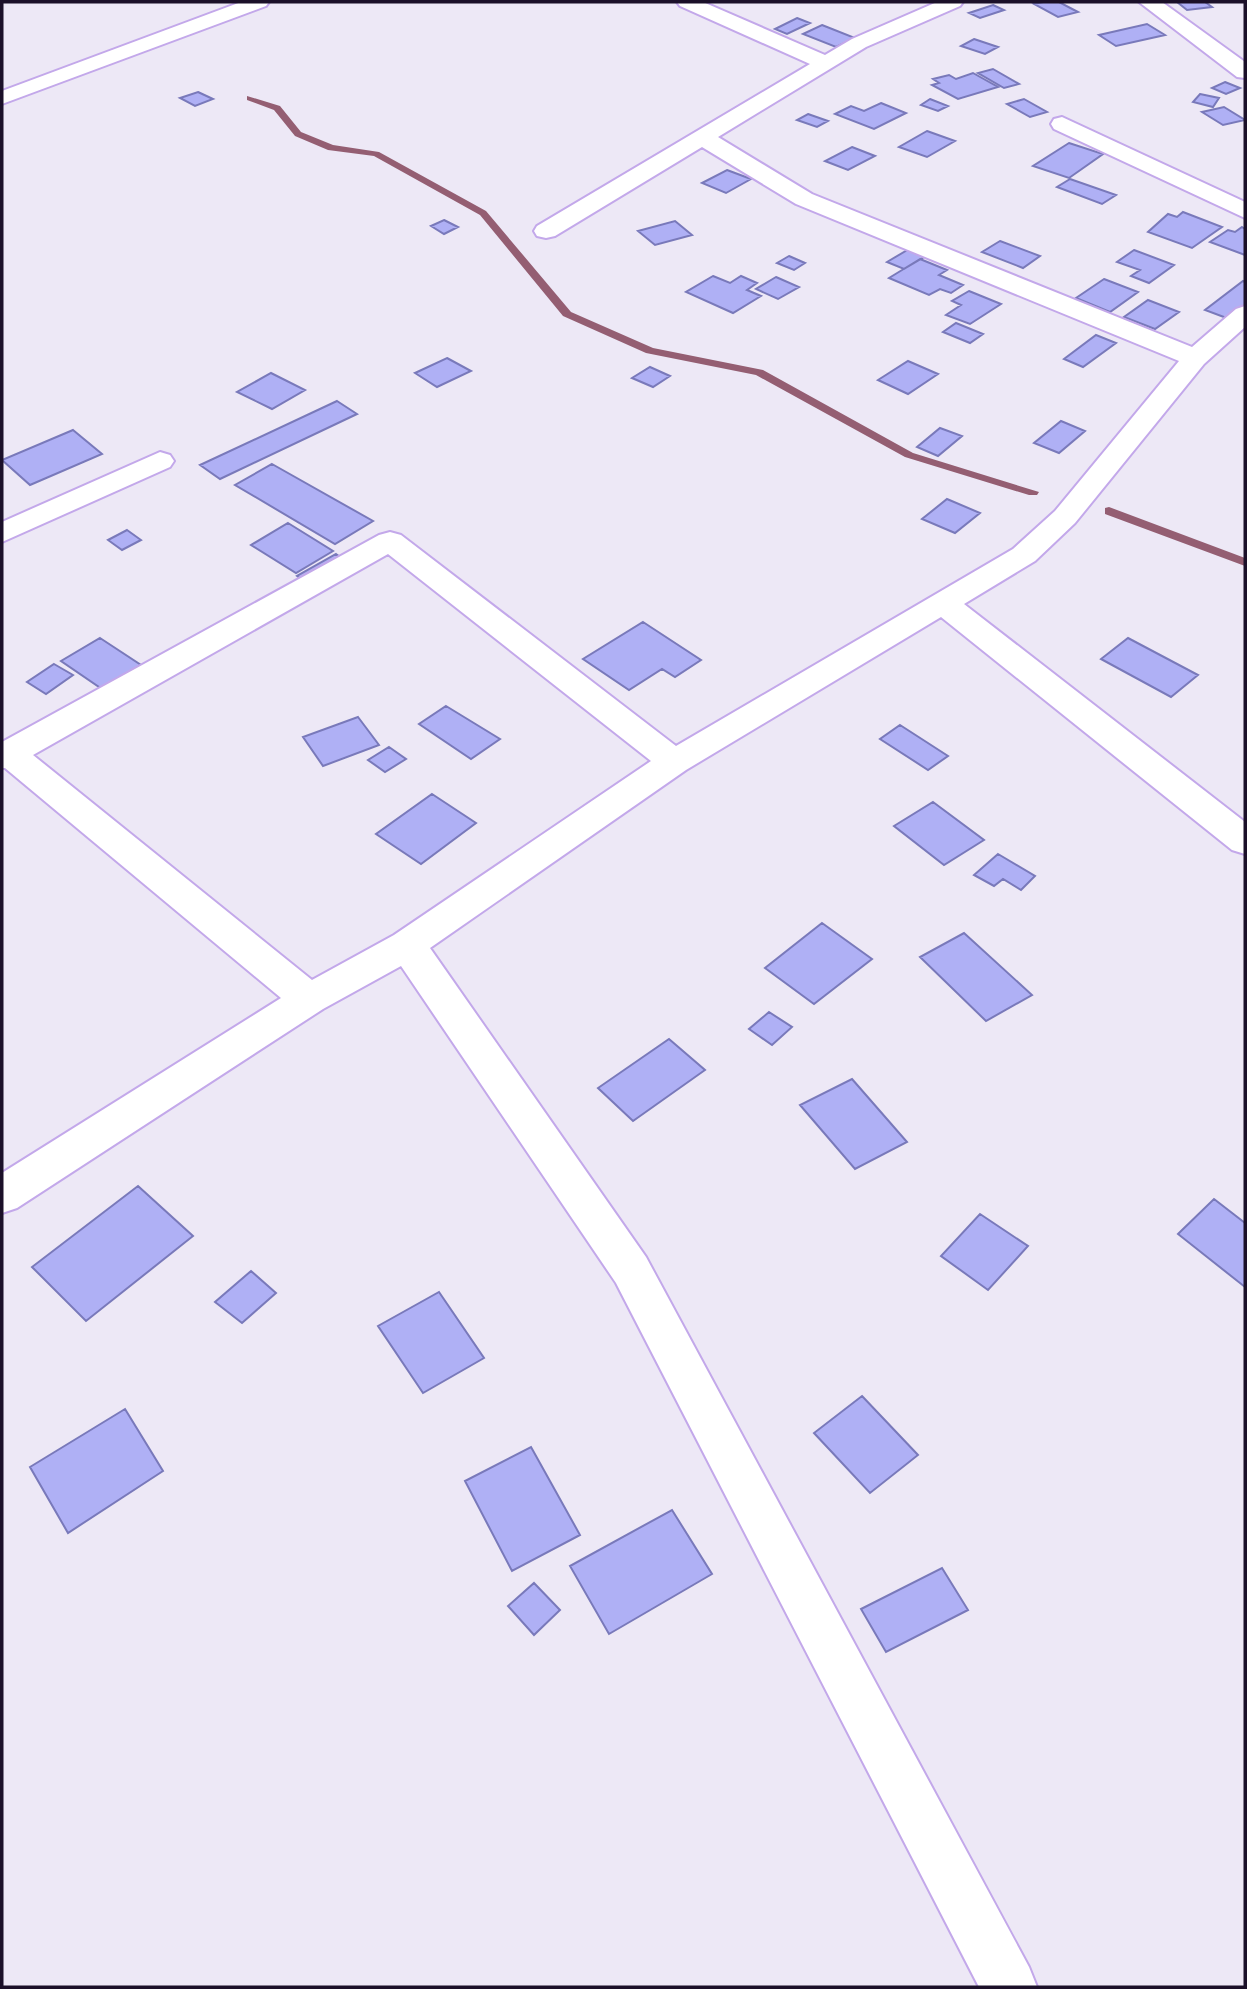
<svg xmlns="http://www.w3.org/2000/svg" width="1247" height="1989" viewBox="0 0 1247 1989" font-family="Montserrat,sans-serif">
	<rect width="100%" height="100%" fill="#ede8f6"/>
	<g fill="none" stroke-linecap="round" stroke-linejoin="round">
		<!-- stream -->
		<path fill="#945e72" fill-rule="evenodd" d="M 247,96 L 280,106 L 301,132 L 333,145 L 379,152 L 486,211 L 571,312 L 653,348 L 763,370 L 913,453 L 1039,492 L 1037,495 L 1029,495 L 905,457 L 756,375 L 646,353 L 563,316 L 480,215 L 374,156 L 328,150 L 295,136 L 274,110 L 247,100 Z
			M 1109,507 L 1245,558 L 1245,566 L 1105,514 L 1105,508 Z"/>
	</g>
	<!-- building -->
	<path fill="#afb0f5" stroke="#7979ba" stroke-width="2" d="M 1043,2 L 1059,2 L 1078,12 L 1058,17 L 1034,4 Z
		M 1177,2 L 1205,2 L 1212,7 L 1187,10 Z
		M 993,5 L 1004,10 L 980,18 L 969,13 Z
		M 797,18 L 810,23 L 787,34 L 775,29 Z
		M 1147,24 L 1165,35 L 1116,46 L 1099,35 Z
		M 822,25 L 855,38 L 836,47 L 803,34 Z
		M 974,39 L 998,47 L 985,54 L 961,46 Z
		M 993,69 L 1019,84 L 1004,88 L 978,73 Z
		M 973,73 L 998,87 L 958,99 L 932,85 L 939,83 L 933,79 L 949,75 L 956,79 Z
		M 1225,82 L 1240,88 L 1226,94 L 1212,88 Z
		M 198,92 L 213,99 L 195,106 L 180,98 Z
		M 1200,94 L 1219,98 L 1213,107 L 1193,102 Z
		M 930,99 L 948,106 L 938,111 L 921,105 Z
		M 1024,99 L 1047,112 L 1030,117 L 1007,104 Z
		M 881,103 L 906,113 L 874,129 L 835,114 L 851,106 L 864,111 Z
		M 1224,107 L 1245,120 L 1223,125 L 1202,112 Z
		M 808,114 L 828,121 L 817,127 L 797,120 Z
		M 927,131 L 955,141 L 927,157 L 899,147 Z
		M 1069,143 L 1103,154 L 1069,178 L 1033,166 Z
		M 852,147 L 875,156 L 848,170 L 825,161 Z
		M 727,170 L 751,179 L 726,193 L 702,183 Z
		M 1070,179 L 1116,195 L 1102,204 L 1057,187 Z
		M 1183,212 L 1222,227 L 1192,248 L 1148,232 L 1168,214 L 1177,217 Z
		M 444,220 L 458,227 L 444,234 L 431,226 Z
		M 675,221 L 692,235 L 655,245 L 638,231 Z
		M 1242,227 L 1245,229 L 1245,255 L 1210,242 L 1228,230 L 1235,232 Z
		M 1000,241 L 1040,256 L 1023,268 L 982,252 Z
		M 909,249 L 926,256 L 904,269 L 887,262 Z
		M 1134,250 L 1174,265 L 1149,283 L 1131,276 L 1140,270 L 1117,262 Z
		M 789,256 L 805,263 L 794,270 L 777,263 Z
		M 920,259 L 947,270 L 939,275 L 963,285 L 951,293 L 940,289 L 929,295 L 889,278 Z
		M 713,276 L 730,283 L 741,276 L 757,283 L 747,290 L 761,296 L 733,313 L 686,292 Z
		M 776,277 L 799,287 L 778,299 L 756,289 Z
		M 1104,279 L 1138,292 L 1110,312 L 1076,298 Z
		M 1243,281 L 1245,282 L 1245,310 L 1232,320 L 1205,310 Z
		M 969,291 L 1001,304 L 970,324 L 946,315 L 961,305 L 952,301 Z
		M 1148,300 L 1179,312 L 1155,329 L 1124,317 Z
		M 956,323 L 983,334 L 970,343 L 943,332 Z
		M 1096,335 L 1116,343 L 1083,367 L 1064,359 Z
		M 447,358 L 471,371 L 437,387 L 415,373 Z
		M 908,361 L 938,374 L 908,394 L 878,380 Z
		M 650,367 L 670,376 L 653,387 L 632,378 Z
		M 271,373 L 305,390 L 272,409 L 237,392 Z
		M 337,401 L 357,414 L 220,479 L 200,465 Z
		M 1061,421 L 1085,431 L 1059,453 L 1034,443 Z
		M 940,428 L 962,436 L 938,456 L 917,447 Z
		M 73,430 L 102,454 L 30,485 L 2,460 Z
		M 272,464 L 373,521 L 335,544 L 235,485 Z
		M 947,499 L 980,513 L 955,533 L 922,519 Z
		M 288,523 L 333,551 L 296,573 L 251,545 Z
		M 127,530 L 141,540 L 122,550 L 108,540 Z
		M 336,554 L 350,564 L 310,586 L 297,576 Z
		M 643,622 L 701,660 L 675,677 L 662,669 L 629,690 L 583,659 Z
		M 100,638 L 141,665 L 102,689 L 61,661 Z
		M 1128,638 L 1198,675 L 1171,697 L 1101,659 Z
		M 54,664 L 73,675 L 46,694 L 27,682 Z
		M 446,706 L 500,739 L 471,759 L 419,724 Z
		M 358,717 L 379,745 L 323,766 L 303,737 Z
		M 900,725 L 948,756 L 928,770 L 880,739 Z
		M 389,747 L 406,759 L 385,772 L 368,760 Z
		M 432,794 L 476,823 L 421,864 L 376,834 Z
		M 933,802 L 984,840 L 944,865 L 894,826 Z
		M 998,854 L 1035,876 L 1021,890 L 1003,879 L 994,886 L 974,875 Z
		M 822,923 L 872,959 L 814,1004 L 765,968 Z
		M 964,933 L 1032,995 L 986,1021 L 920,957 Z
		M 769,1012 L 792,1027 L 772,1045 L 749,1029 Z
		M 669,1039 L 705,1070 L 633,1121 L 598,1088 Z
		M 852,1079 L 907,1142 L 855,1169 L 800,1105 Z
		M 138,1186 L 193,1236 L 86,1321 L 32,1267 Z
		M 1214,1199 L 1245,1223 L 1245,1287 L 1178,1234 Z
		M 980,1214 L 1028,1246 L 988,1290 L 941,1256 Z
		M 251,1271 L 276,1293 L 242,1323 L 215,1302 Z
		M 439,1292 L 484,1358 L 423,1393 L 378,1326 Z
		M 862,1396 L 918,1455 L 870,1493 L 814,1433 Z
		M 125,1409 L 163,1471 L 68,1533 L 30,1467 Z
		M 531,1447 L 580,1535 L 512,1571 L 465,1481 Z
		M 672,1510 L 712,1574 L 609,1634 L 570,1566 Z
		M 942,1568 L 968,1610 L 886,1652 L 861,1609 Z
		M 534,1583 L 560,1610 L 534,1635 L 508,1606 Z"/>
	<g fill="none" stroke-linecap="round" stroke-linejoin="round">
		<!-- minor casing -->
		<g stroke="#c3a8ea" stroke-width="4">
			<path id="minor" d="M 241,2 L 269,2 L 266,6 L 2,104 L 2,91 Z
				M 677,2 L 703,2 L 825,55 L 852,39 L 937,2 L 963,2 L 960,6 L 866,47 L 718,137 L 812,194 L 1192,347 L 1236,309 L 1245,306 L 1245,327 L 1204,364 L 1075,523 L 1035,561 L 964,604 L 1245,822 L 1245,854 L 1232,850 L 941,617 L 686,770 L 430,948 L 646,1257 L 1029,1967 L 1037,1987 L 979,1987 L 616,1283 L 401,966 L 323,1009 L 17,1208 L 2,1213 L 2,1173 L 281,998 L 5,768 L 2,768 L 2,742 L 379,535 L 390,532 L 401,535 L 676,746 L 1013,549 L 1055,511 L 1179,361 L 796,204 L 702,147 L 555,236 L 546,238 L 537,236 L 534,231 L 537,226 L 810,64 L 680,6 ZM 388,554 L 651,761 L 394,935 L 312,980 L 33,755 Z
				M 1139,2 L 1162,2 L 1245,62 L 1245,78 L 1237,77 Z
				M 1062,117 L 1245,202 L 1245,218 L 1054,129 L 1051,124 L 1054,119 Z
				M 160,452 L 170,455 L 174,461 L 170,467 L 2,542 L 2,522 Z"/>
		</g>
		<!-- minor -->
		<use href="#minor" fill="#fff" fill-rule="evenodd"/>
	</g>
	<!-- border -->
	<rect width="1247" height="1989" fill="none" stroke="#1b1029" stroke-width="7"/>
</svg>
